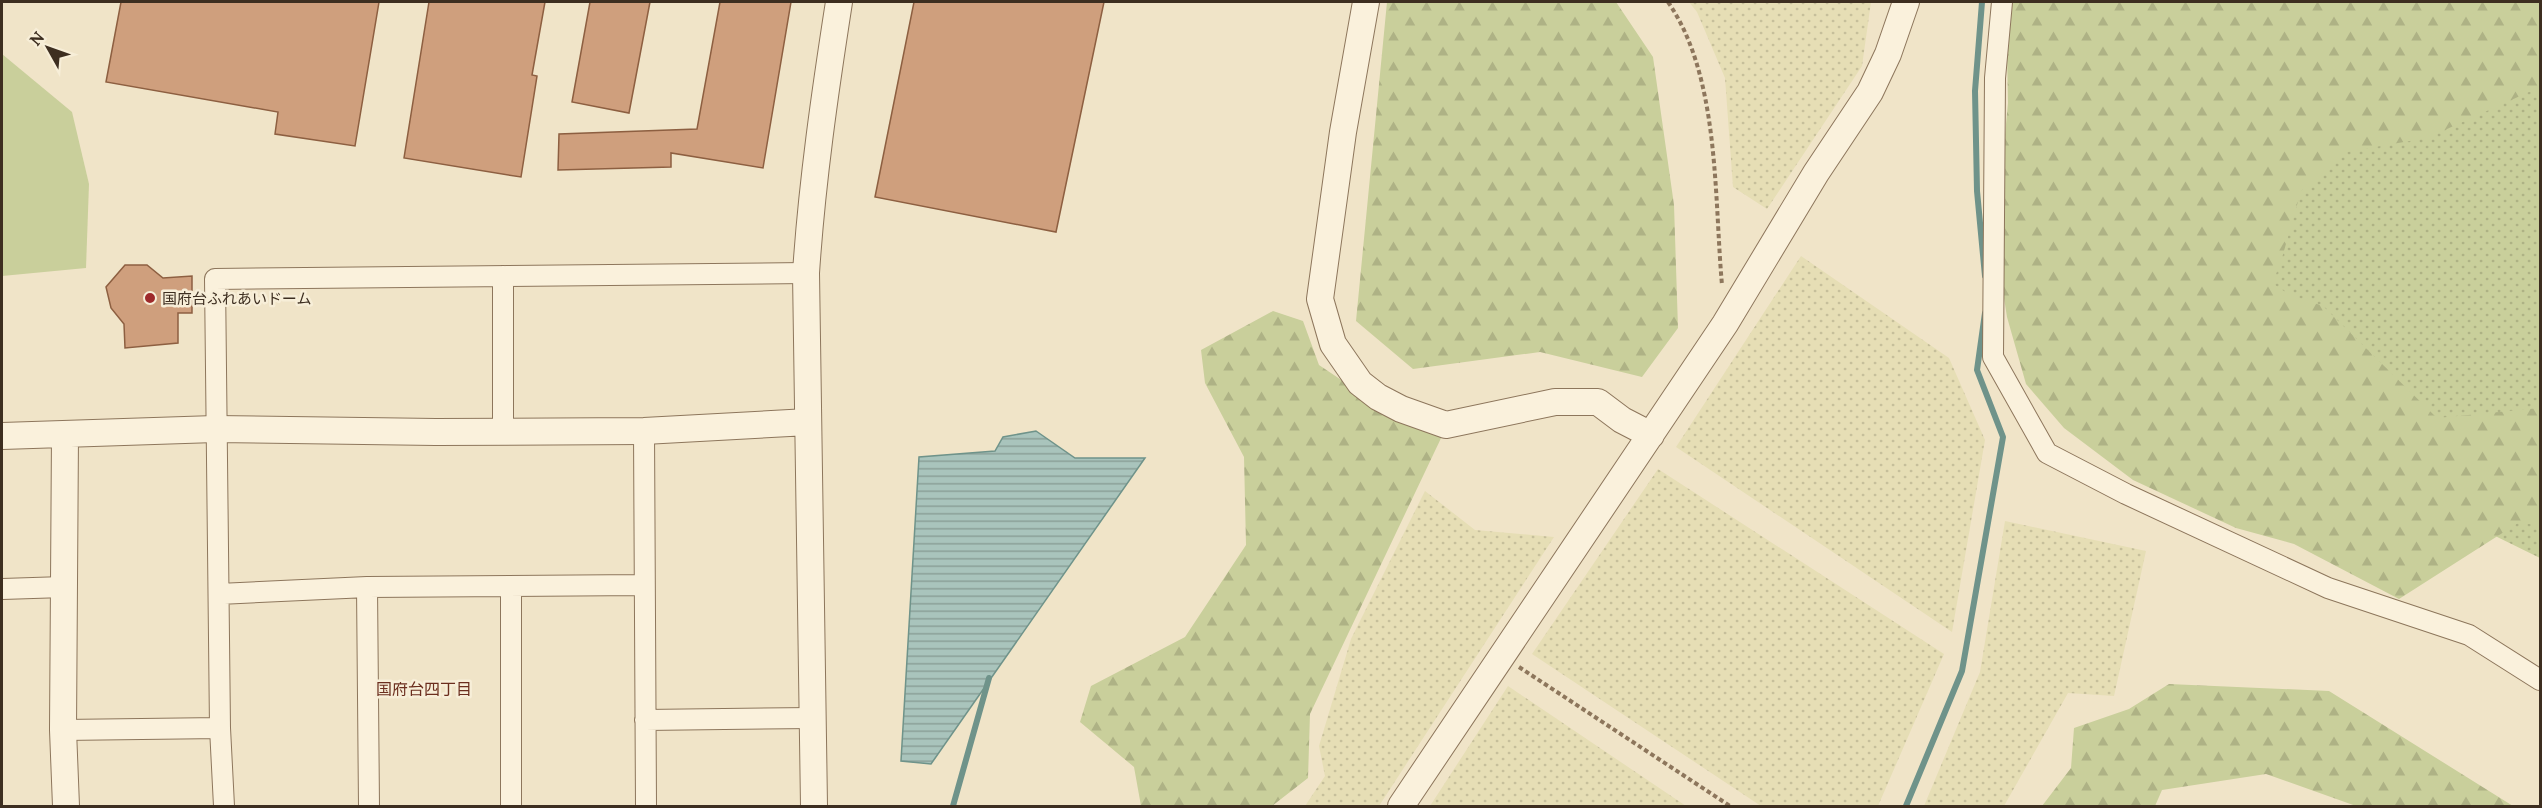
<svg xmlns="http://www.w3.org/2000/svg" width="2542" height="808" viewBox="0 0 2542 808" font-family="Lora,'Noto Sans JP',serif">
	<defs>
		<pattern id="farmland-dots" width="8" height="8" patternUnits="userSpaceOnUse" patternTransform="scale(1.5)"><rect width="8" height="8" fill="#e6deb5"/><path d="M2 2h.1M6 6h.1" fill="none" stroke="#c6bf9b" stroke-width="1.8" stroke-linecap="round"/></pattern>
		<pattern id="grass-dots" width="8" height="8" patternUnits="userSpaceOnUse" patternTransform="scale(1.5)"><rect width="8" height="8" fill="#c9cf9b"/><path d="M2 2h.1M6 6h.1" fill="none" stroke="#aeb285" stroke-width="1.8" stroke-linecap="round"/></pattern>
		<pattern id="forest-firs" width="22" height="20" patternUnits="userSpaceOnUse" patternTransform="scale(1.5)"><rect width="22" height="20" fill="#c9cf9b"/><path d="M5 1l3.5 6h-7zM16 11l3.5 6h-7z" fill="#aeb285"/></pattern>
		<pattern id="water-rules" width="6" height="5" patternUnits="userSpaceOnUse" patternTransform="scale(1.5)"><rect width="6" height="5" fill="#a9c4bc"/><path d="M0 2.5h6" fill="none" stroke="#8ba098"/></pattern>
	</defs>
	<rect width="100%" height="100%" fill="#f0e4c8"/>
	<!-- farmland -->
	<path fill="url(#farmland-dots)" d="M 1689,2 L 1871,2 L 1862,66 L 1767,209 L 1733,187 L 1725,78 L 1697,12 Z
		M 1801,256 L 1949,358 L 1985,440 L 1952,632 L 1676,447 Z
		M 1658,469 L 1944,654 L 1878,806 L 1761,806 L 1532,654 Z
		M 1425,491 L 1475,530 L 1554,537 L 1379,806 L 1305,806 L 1325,776 L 1319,746 L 1351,639 Z
		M 2005,521 L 2146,551 L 2114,696 L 2068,693 L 2004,806 L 1924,806 L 1980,672 Z
		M 1508,686 L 1686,806 L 1430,806 Z"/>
	<!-- grass -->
	<path fill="url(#grass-dots)" d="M 2540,2 L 2540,558 L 2086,335 Z"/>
	<!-- forest -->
	<path fill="url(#forest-firs)" d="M 1387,2 L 1616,2 L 1653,57 L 1674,205 L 1678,328 L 1642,377 L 1540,352 L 1413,369 L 1356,321 Z
		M 2006,2 L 2540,2 L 2540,87 L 2427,138 L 2346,152 L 2301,191 L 2280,265 L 2272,283 L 2290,295 L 2323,306 L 2437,418 L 2540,408 L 2540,525 L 2518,523 L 2399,599 L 2294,544 L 2236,528 L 2133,480 L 2064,428 L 2026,384 L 2007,317 L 1995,241 L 2008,103 Z
		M 1273,311 L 1303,321 L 1319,365 L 1389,412 L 1443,434 L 1310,714 L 1308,778 L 1272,806 L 1141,806 L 1134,767 L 1080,722 L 1091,686 L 1185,637 L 1246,545 L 1244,457 L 1205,383 L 1201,350 Z
		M 2169,684 L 2329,691 L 2513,806 L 2356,806 L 2266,774 L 2162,790 L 2155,806 L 2042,806 L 2071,768 L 2074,728 L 2129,709 Z"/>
	<!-- garden -->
	<path fill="#c9cf9b" d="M 2,54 L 72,112 L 89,184 L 86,268 L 2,276 Z"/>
	<!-- water -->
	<path fill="url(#water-rules)" stroke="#6f938a" stroke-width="1.5" d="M 1036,431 L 1075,458 L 1145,458 L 931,764 L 901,761 L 919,457 L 995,451 L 1003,437 Z"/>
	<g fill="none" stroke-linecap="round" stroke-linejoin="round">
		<!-- stream -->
		<path stroke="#6f938a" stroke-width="6" d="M 1982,2 L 1975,91 L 1977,191 L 1985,276
			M 953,806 L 989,678
			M 1906,806 L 1962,671 L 2003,437 L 1977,370 L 1985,313"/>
	</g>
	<!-- building -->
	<path fill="#cf9f7d" stroke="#8d5f41" stroke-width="1.5" d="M 121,2 L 379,2 L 355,146 L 275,134 L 278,112 L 106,82 Z
		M 429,2 L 545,2 L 532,75 L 537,76 L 521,177 L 404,158 Z
		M 590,2 L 650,2 L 629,113 L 572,102 Z
		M 720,2 L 791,2 L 763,168 L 671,153 L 671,167 L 558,170 L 559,134 L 697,129 Z
		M 914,2 L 1104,2 L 1056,232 L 875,197 Z
		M 125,265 L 147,265 L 163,278 L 192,276 L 192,313 L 178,313 L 178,343 L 125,348 L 124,324 L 111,308 L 106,287 Z"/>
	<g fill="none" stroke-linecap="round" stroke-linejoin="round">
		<!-- minor casing -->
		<g stroke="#8d765c" stroke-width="22">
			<path id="minor" d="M 2002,2 L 1995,78 L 1993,357 L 2047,453 L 2126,494 L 2328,588 L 2469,635 L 2540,680
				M 503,276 L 503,431
				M 644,431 L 646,806
				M 367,587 L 369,806
				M 2,589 L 64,587
				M 219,594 L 367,587 L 644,585
				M 645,720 L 813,718
				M 63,730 L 220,728
				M 224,806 L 220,728 L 215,279 L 806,273
				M 511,806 L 511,587"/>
		</g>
		<!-- tertiary casing -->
		<g stroke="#8d765c" stroke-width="28">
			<path id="tertiary" d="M 1366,2 L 1343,132 L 1320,299 L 1333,344 L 1360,383 L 1378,397 L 1401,409 L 1446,425 L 1555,402 L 1598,402 L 1622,420 L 1651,435
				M 65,435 L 63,730 L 66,806
				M 2,436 L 215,429 L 436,432 L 644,431 L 808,422
				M 814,806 L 806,273 C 812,182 825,92 839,2
				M 1401,806 L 1725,324 L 1816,173 L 1870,92 L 1888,54 L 1906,2"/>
		</g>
		<!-- path -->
		<path stroke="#8d765c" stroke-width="4" stroke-dasharray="4.5 3" stroke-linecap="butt" d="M 1668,2 C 1720,77 1714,197 1722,285
			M 1519,667 L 1730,806"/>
		<!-- minor -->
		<use href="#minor" stroke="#faf1dc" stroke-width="20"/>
		<!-- tertiary -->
		<use href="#tertiary" stroke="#faf1dc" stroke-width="26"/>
	</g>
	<!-- markers -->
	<circle fill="#9e2a2b" stroke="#f7eed8" stroke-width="2" cx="150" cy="298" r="6"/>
	<g text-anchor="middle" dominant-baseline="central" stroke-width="5" stroke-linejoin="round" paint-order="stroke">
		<!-- poi labels -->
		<g font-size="15" fill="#3d2e20" stroke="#f7eed8" text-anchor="start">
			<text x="162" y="298">国府台ふれあいドーム</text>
		</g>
		<!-- neighbourhood labels -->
		<g font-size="16" fill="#6b2e1e" stroke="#f7eed8">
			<text x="424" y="689">国府台四丁目</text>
		</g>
	</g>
	<!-- border -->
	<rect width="2542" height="808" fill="none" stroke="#3d2e20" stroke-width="6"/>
	<!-- north arrow -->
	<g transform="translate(48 48) rotate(310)" stroke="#f7eed8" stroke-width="4.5" paint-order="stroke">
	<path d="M0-4.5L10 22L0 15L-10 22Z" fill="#3d2e20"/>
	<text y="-9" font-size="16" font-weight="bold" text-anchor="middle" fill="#3d2e20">N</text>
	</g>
</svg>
